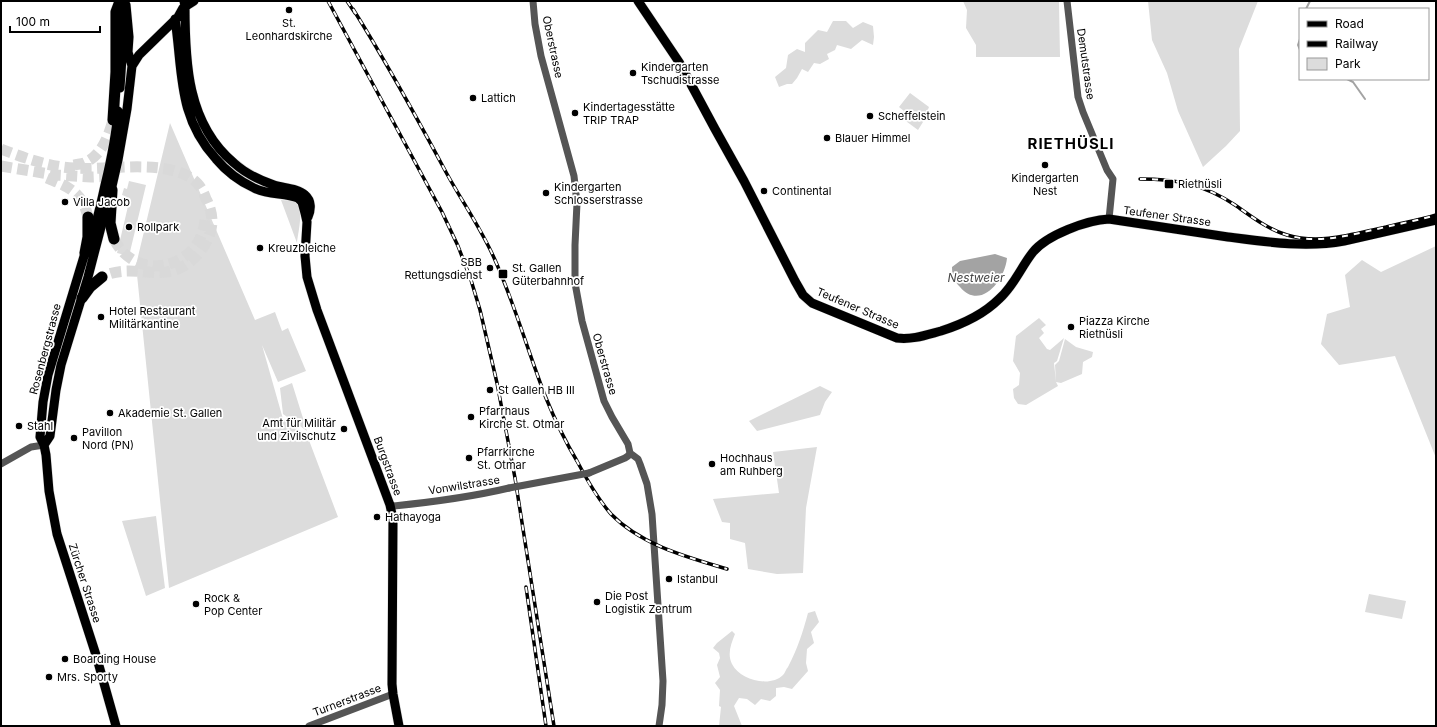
<svg xmlns="http://www.w3.org/2000/svg" width="1437" height="727" viewBox="0 0 1437 727" font-family="Inter,sans-serif">
	<rect width="100%" height="100%" fill="#fff"/>
	<!-- green -->
	<path fill="#dcdcdc" d="M 963,1 L 1059,1 L 1060,57 L 976,57 L 976,45 L 966,28 L 967,10 Z
		M 1148,1 L 1258,1 L 1239,49 L 1240,131 L 1226,146 L 1203,167 L 1178,111 L 1167,73 L 1152,40 Z
		M 833,21 L 846,21 L 853,28 L 863,22 L 873,26 L 874,37 L 873,45 L 862,40 L 851,49 L 837,45 L 835,50 L 827,54 L 829,59 L 820,64 L 814,63 L 808,72 L 802,69 L 797,78 L 792,84 L 787,84 L 779,87 L 775,77 L 786,68 L 788,55 L 797,49 L 805,52 L 805,43 L 818,30 L 827,32 Z
		M 910,93 L 929,107 L 923,122 L 918,130 L 899,116 L 904,111 L 899,107 Z
		M 170,123 L 255,320 L 275,312 L 282,331 L 288,328 L 306,371 L 278,382 L 262,345 L 283,419 L 307,435 L 338,517 L 169,588 L 136,265 Z
		M 129,181 L 146,185 L 129,256 L 117,253 L 129,202 L 124,201 L 125,196 L 122,195 L 124,188 L 127,189 Z
		M 281,200 L 294,201 C 305,209 298,231 297,243 Z
		M 1436,246 L 1436,458 L 1395,356 L 1339,365 L 1321,344 L 1327,314 L 1350,307 L 1345,275 L 1362,260 L 1381,272 Z
		M 1039,318 L 1046,325 L 1041,329 L 1044,333 L 1039,338 L 1047,349 L 1050,350 L 1064,338 L 1057,361 L 1054,363 L 1056,382 L 1055,365 L 1059,361 L 1065,339 L 1076,347 L 1093,352 L 1092,357 L 1083,362 L 1082,374 L 1061,383 L 1056,382 L 1058,386 L 1026,405 L 1018,404 L 1014,398 L 1013,389 L 1019,385 L 1020,373 L 1013,361 L 1016,336 Z
		M 292,383 L 307,431 L 283,414 L 280,388 Z
		M 820,386 L 832,392 L 825,402 L 820,415 L 757,431 L 749,421 Z
		M 817,447 L 806,508 L 803,573 L 777,574 L 748,569 L 745,543 L 730,539 L 730,523 L 722,522 L 713,499 L 779,493 L 773,452 Z
		M 156,516 L 165,588 L 146,596 L 122,521 Z
		M 1369,594 L 1406,601 L 1402,619 L 1365,612 Z
		M 815,611 L 819,622 L 811,632 L 814,643 L 807,649 L 806,663 L 808,671 L 792,689 L 784,687 L 776,688 L 776,696 L 770,701 L 761,699 L 755,705 L 747,699 L 739,698 L 734,706 L 742,726 L 719,726 L 721,707 L 719,706 L 720,690 L 715,683 L 720,677 L 717,665 L 720,658 L 719,653 L 713,648 L 717,643 L 732,631 L 735,634 C 731,644 727,654 732,664 C 740,680 770,688 783,675 C 785,673 786,669 788,667 C 797,650 803,632 808,613 Z"/>
	<!-- water -->
	<path fill="#a3a3a3" d="M 995,254 L 1007,258 C 1005,281 980,311 960,287 C 954,281 952,275 952,267 L 960,261 Z"/>
	<g fill="none" stroke-linecap="round" stroke-linejoin="round">
		<!-- stream -->
		<path stroke="#a3a3a3" stroke-width="2" d="M 1306,9 L 1310,1
			M 1300,39 L 1298,45 L 1300,50
			M 1347,79 L 1353,82 L 1365,99"/>
		<!-- highway-tunnel -->
		<path stroke="#d9d9d9" stroke-width="11" stroke-dasharray="11 5.5" stroke-linecap="butt" d="M 1,149 C 24,158 50,167 74,168 C 108,171 172,157 197,183 C 201,187 204,193 206,199 C 210,206 212,214 212,222 C 211,240 199,257 184,266 C 157,282 132,262 102,277
			M 74,165 C 78,164 83,164 86,162 C 102,155 109,135 113,120
			M 1,166 L 55,175 L 91,177 L 117,176
			M 47,178 C 69,187 82,192 88,217
			M 114,239 C 136,284 201,269 205,220"/>
		<!-- major casing -->
		<g stroke="#dbdbdb" stroke-width="10">
			<path id="major" d="M 184,1 L 185,6 C 185,62 187,124 234,163 C 245,173 259,180 274,185 C 283,188 298,188 305,195 C 312,201 311,210 308,217
				M 638,1 L 679,62 L 715,129 L 744,181 L 795,281 L 803,295 L 812,303 L 897,338 C 912,340 926,335 941,331 C 963,324 983,315 999,299 C 1014,286 1021,267 1033,252 C 1047,235 1087,220 1109,219 C 1149,225 1188,231 1228,237 C 1266,242 1306,248 1344,241 L 1436,220
				M 175,19 C 183,72 177,116 216,159 C 226,171 239,181 254,188 C 268,195 284,193 298,198 L 302,202 L 305,213 L 307,222 L 305,256 L 307,277 L 317,310 L 390,505 L 393,519 L 392,684 L 393,694 L 399,726
				M 132,66 L 139,55 L 178,17 L 183,8 L 194,1
				M 120,88 L 122,58 L 121,13
				M 110,195 L 118,160 L 127,109 L 132,66 L 128,52 L 129,37 L 126,5 L 124,1
				M 44,445 L 50,436 L 56,390 L 61,365 L 88,277 L 106,208
				M 116,726 L 96,655 L 57,534 L 49,491 L 46,455 L 44,445 L 40,437 L 43,402 L 48,375 L 85,253 C 95,231 100,208 105,185 C 111,160 116,136 118,111"/>
		</g>
		<!-- highway casing -->
		<g stroke="#dbdbdb" stroke-width="12">
			<path id="highway" d="M 113,120 L 116,72 L 116,12 L 119,4
				M 112,190 L 110,223 L 114,239
				M 85,253 L 88,237 L 88,217
				M 82,298 L 90,287 L 102,277"/>
		</g>
		<!-- minor -->
		<path stroke="#555" stroke-width="7" d="M 533,1 L 535,24 L 541,56 L 574,176 L 577,203 L 575,245 L 575,283 L 582,321 L 604,401 L 612,417 L 628,444 L 630,453
			M 1067,1 L 1078,97 L 1083,112 L 1107,170 L 1113,179 L 1109,219
			M 630,453 L 638,459 L 640,464 L 647,484 L 652,514 L 663,681 L 662,705 L 659,726
			M 1,464 L 31,447 L 44,445
			M 589,473 L 625,458 L 628,456 L 630,453
			M 390,505 L 394,506 C 433,502 471,497 509,488
			M 309,726 L 393,694"/>
		<!-- major -->
		<use href="#major" stroke="#000" stroke-width="9"/>
		<!-- highway -->
		<use href="#highway" stroke="#000" stroke-width="11"/>
		<!-- rail casing -->
		<g stroke="#000" stroke-width="3.5">
			<path id="rail" d="M 328,1 L 442,212 L 458,246 L 471,280 L 480,310 L 497,383 L 515,478 L 554,726
				M 347,1 L 355,13
				M 353,9 C 387,63 417,118 447,174 C 463,203 482,230 495,260 C 515,305 528,352 546,398 C 555,420 565,441 577,461 C 587,480 597,498 611,514 C 641,545 687,557 727,569
				M 1140,179 C 1177,179 1203,184 1235,205 C 1251,216 1267,229 1287,235 C 1320,245 1353,234 1386,227 C 1402,223 1420,220 1436,215
				M 526,587 L 546,726"/>
		</g>
		<!-- rail -->
		<use href="#rail" stroke="#fff" stroke-width="2" stroke-dasharray="6" stroke-linecap="butt"/>
		<!-- minor-bridge -->
		<path stroke="#555" stroke-width="7" d="M 509,488 L 589,473"/>
	</g>
	<!-- markers -->
	<g fill="#000" stroke="#fff" stroke-width="1.5">
		<circle cx="289" cy="10" r="4"/>
		<circle cx="633" cy="73" r="4"/>
		<circle cx="473" cy="98" r="4"/>
		<circle cx="575" cy="113" r="4"/>
		<circle cx="870" cy="116" r="4"/>
		<circle cx="827" cy="138" r="4"/>
		<circle cx="1045" cy="165" r="4"/>
		<rect x="1164" y="179" width="10" height="10" rx="2"/>
		<circle cx="764" cy="191" r="4"/>
		<circle cx="546" cy="193" r="4"/>
		<circle cx="65" cy="202" r="4"/>
		<circle cx="129" cy="227" r="4"/>
		<circle cx="260" cy="248" r="4"/>
		<circle cx="490" cy="268" r="4"/>
		<rect x="498" y="269" width="10" height="10" rx="2"/>
		<circle cx="101" cy="317" r="4"/>
		<circle cx="1071" cy="327" r="4"/>
		<circle cx="490" cy="390" r="4"/>
		<circle cx="110" cy="413" r="4"/>
		<circle cx="471" cy="417" r="4"/>
		<circle cx="19" cy="426" r="4"/>
		<circle cx="344" cy="429" r="4"/>
		<circle cx="74" cy="438" r="4"/>
		<circle cx="469" cy="458" r="4"/>
		<circle cx="712" cy="464" r="4"/>
		<circle cx="377" cy="517" r="4"/>
		<circle cx="669" cy="579" r="4"/>
		<circle cx="597" cy="602" r="4"/>
		<circle cx="196" cy="604" r="4"/>
		<circle cx="65" cy="659" r="4"/>
		<circle cx="49" cy="677" r="4"/>
	</g>
	<g text-anchor="middle" dominant-baseline="central" stroke-width="3.5" stroke-linejoin="round" paint-order="stroke">
		<!-- poi labels -->
		<g font-size="11" fill="#000" stroke="#fff" text-anchor="start">
			<text x="289" y="23" text-anchor="middle">St.<tspan x="289" dy="13">Leonhardskirche</tspan></text>
			<text x="641" y="67">Kindergarten<tspan x="641" dy="13">Tschudistrasse</tspan></text>
			<text x="481" y="98">Lattich</text>
			<text x="583" y="107">Kindertagesstätte<tspan x="583" dy="13">TRIP TRAP</tspan></text>
			<text x="878" y="116">Scheffelstein</text>
			<text x="835" y="138">Blauer Himmel</text>
			<text x="1045" y="178" text-anchor="middle">Kindergarten<tspan x="1045" dy="13">Nest</tspan></text>
			<text x="1178" y="184">Riethüsli</text>
			<text x="554" y="187">Kindergarten<tspan x="554" dy="13">Schlosserstrasse</tspan></text>
			<text x="772" y="191">Continental</text>
			<text x="73" y="202">Villa Jacob</text>
			<text x="137" y="227">Rollpark</text>
			<text x="268" y="248">Kreuzbleiche</text>
			<text x="482" y="262" text-anchor="end">SBB<tspan x="482" dy="13">Rettungsdienst</tspan></text>
			<text x="512" y="268">St. Gallen<tspan x="512" dy="13">Güterbahnhof</tspan></text>
			<text x="109" y="311">Hotel Restaurant<tspan x="109" dy="13">Militärkantine</tspan></text>
			<text x="1079" y="321">Piazza Kirche<tspan x="1079" dy="13">Riethüsli</tspan></text>
			<text x="498" y="390">St Gallen HB III</text>
			<text x="479" y="411">Pfarrhaus<tspan x="479" dy="13">Kirche St. Otmar</tspan></text>
			<text x="118" y="413">Akademie St. Gallen</text>
			<text x="336" y="423" text-anchor="end">Amt für Militär<tspan x="336" dy="13">und Zivilschutz</tspan></text>
			<text x="27" y="426">Stahl</text>
			<text x="82" y="432">Pavillon<tspan x="82" dy="13">Nord (PN)</tspan></text>
			<text x="477" y="452">Pfarrkirche<tspan x="477" dy="13">St. Otmar</tspan></text>
			<text x="720" y="458">Hochhaus<tspan x="720" dy="13">am Ruhberg</tspan></text>
			<text x="385" y="517">Hathayoga</text>
			<text x="677" y="579">Istanbul</text>
			<text x="605" y="596">Die Post<tspan x="605" dy="13">Logistik Zentrum</tspan></text>
			<text x="204" y="598">Rock &amp;<tspan x="204" dy="13">Pop Center</tspan></text>
			<text x="73" y="659">Boarding House</text>
			<text x="57" y="677">Mrs. Sporty</text>
		</g>
		<!-- street labels -->
		<g font-size="11" fill="#000" stroke="#fff">
			<text transform="translate(553 47) rotate(78)">Oberstrasse</text>
			<text transform="translate(1086 64) rotate(82)">Demutstrasse</text>
			<text transform="translate(1167 216) rotate(8)">Teufener Strasse</text>
			<text transform="translate(858 308) rotate(23)">Teufener Strasse</text>
			<text transform="translate(45 349) rotate(-75)">Rosenbergstrasse</text>
			<text transform="translate(605 364) rotate(74)">Oberstrasse</text>
			<text transform="translate(388 466) rotate(70)">Burgstrasse</text>
			<text transform="translate(464 485) rotate(-9)">Vonwilstrasse</text>
			<text transform="translate(85 583) rotate(72)">Zürcher Strasse</text>
			<text transform="translate(347 700) rotate(-21)">Turnerstrasse</text>
		</g>
		<!-- water labels -->
		<g font-size="12" font-style="italic" fill="#444" stroke="#fff">
			<text x="976" y="277">Nestweier</text>
		</g>
		<!-- district labels -->
		<g font-size="15" font-weight="bold" letter-spacing="1" fill="#000" stroke="#fff">
			<text x="1071" y="143">RIETHÜSLI</text>
		</g>
	</g>
	<!-- border -->
	<rect width="1437" height="727" fill="none" stroke="#000000" stroke-width="4"/>
	<!-- legend -->
	<rect x="1299" y="8" width="130" height="72" fill="#ffffff" stroke="#999999"/>
	<rect x="1307" y="21" width="20" height="6" fill="#000000" stroke="#999999"/>
	<text x="1335" y="28" font-size="12" fill="#000000">Road</text>
	<rect x="1307" y="41" width="20" height="6" fill="#000000" stroke="#999999"/>
	<text x="1335" y="48" font-size="12" fill="#000000">Railway</text>
	<rect x="1307" y="58" width="20" height="12" fill="#dcdcdc" stroke="#999999"/>
	<text x="1335" y="68" font-size="12" fill="#000000">Park</text>
	<!-- scale -->
	<path d="M10 26v6h90v-6" fill="none" stroke="#000000" stroke-width="2"/>
	<text x="16" y="26" font-size="12" fill="#000000" stroke="#ffffff" stroke-width="3" paint-order="stroke">100 m</text>
</svg>
